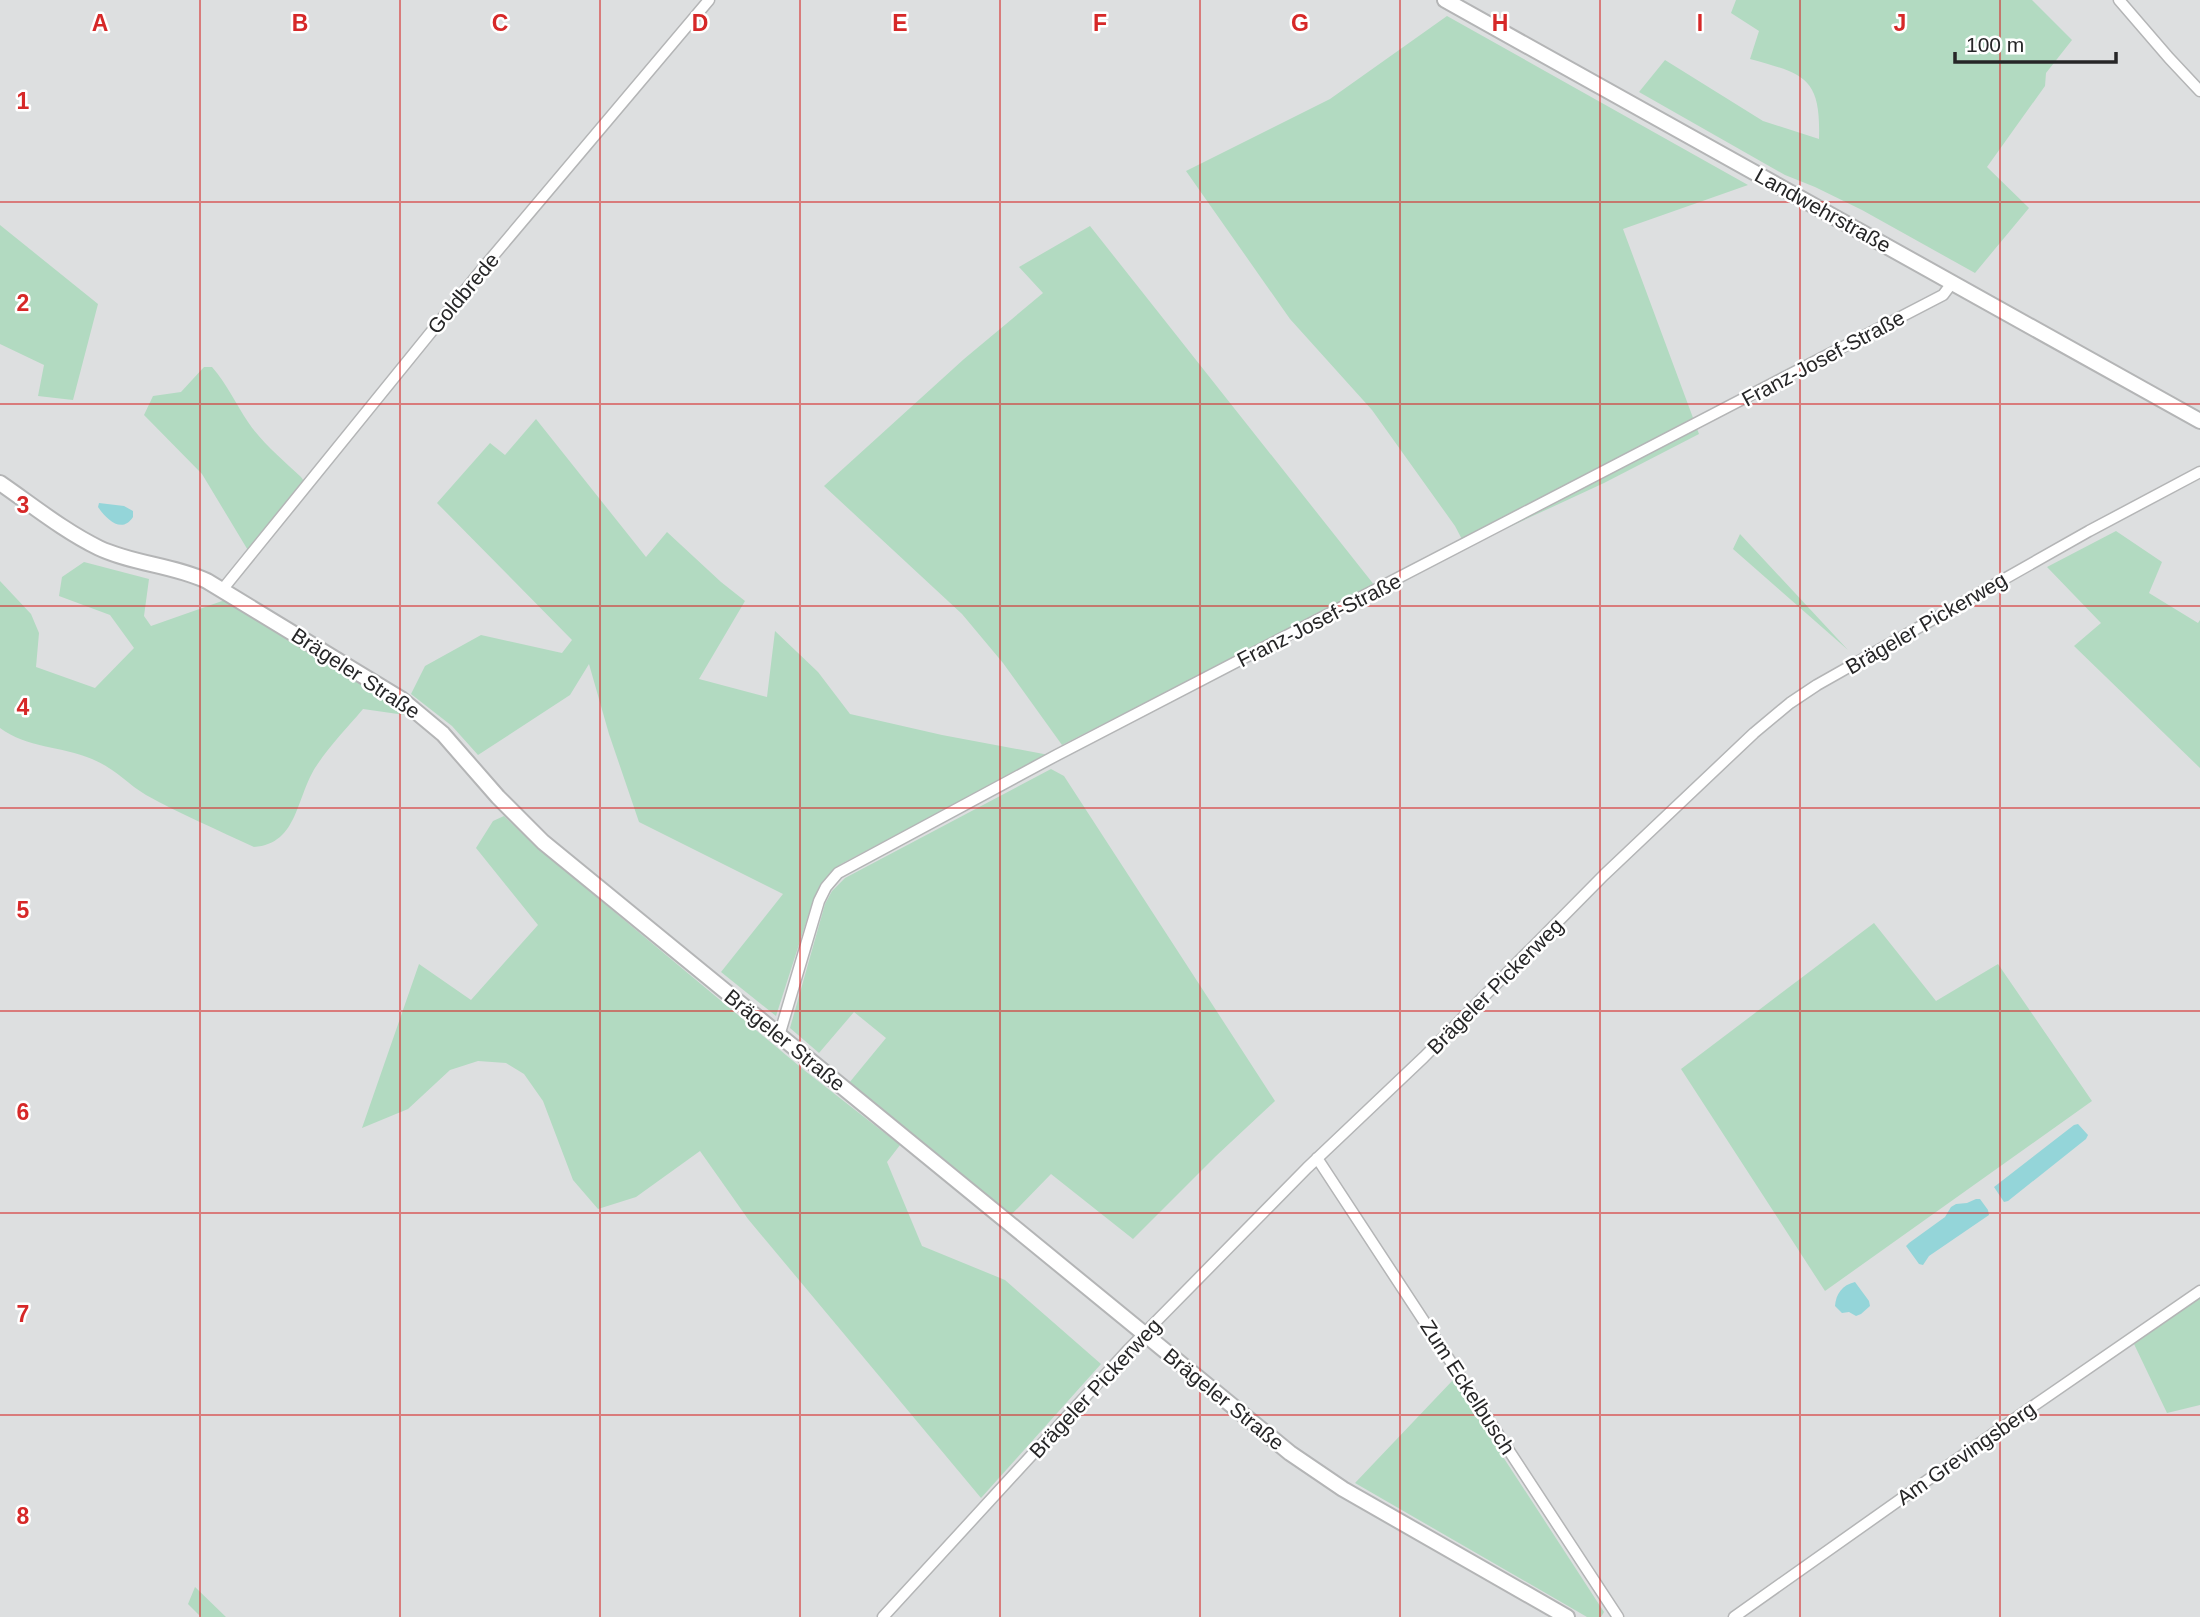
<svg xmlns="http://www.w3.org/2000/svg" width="2200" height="1617" viewBox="0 0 2200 1617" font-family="Arial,sans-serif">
	<rect width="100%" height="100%" fill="#dddfe0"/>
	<!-- green -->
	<path fill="#b2dac1" d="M 1736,0 L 2032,0 L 2072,40 L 2046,73 L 2045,86 L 1987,167 L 2029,208 L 1975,273 L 1862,210 L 1815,187 L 1785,175 L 1639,92 L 1665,60 L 1763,121 L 1819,139 C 1821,77 1804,74 1750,59 L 1759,31 L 1731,13 Z
		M 1447,16 L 1748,185 L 1623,229 L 1699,434 L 1604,483 L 1466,547 L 1455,526 L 1372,410 L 1290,319 L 1186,171 L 1330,99 Z
		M 0,225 L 98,304 L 73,400 L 38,396 L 44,365 L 0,344 Z
		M 1090,226 L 1375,586 L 1062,745 L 1003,663 L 962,614 L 824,486 L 964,359 L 1043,293 L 1019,267 Z
		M 204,367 L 212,367 C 227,384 236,404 248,422 C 262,443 283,460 301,477 L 304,481 L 249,552 L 202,474 L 144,415 L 153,396 L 181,392 Z
		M 536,419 L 646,557 L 667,532 L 721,582 L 745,601 L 699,679 L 767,697 L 775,631 L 818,672 L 850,714 L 942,735 L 1049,755 L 841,864 L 823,884 L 811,907 L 776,1016 L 721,972 L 783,894 L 639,822 L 609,734 L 589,664 L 570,695 L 478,755 L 452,726 L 411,694 L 425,666 L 481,635 L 562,653 L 572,640 L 437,503 L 490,443 L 505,455 Z
		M 2116,531 L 2162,562 L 2149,593 L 2198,623 L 2200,620 L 2200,768 L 2074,646 L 2101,623 L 2047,567 Z
		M 1740,534 L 1848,650 L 1733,549 Z
		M 84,562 L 149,579 L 144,616 L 151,626 L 225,600 L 381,696 L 405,715 L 363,709 C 348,727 330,745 317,765 C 296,795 299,844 254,847 C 218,830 180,814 146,795 C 126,783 116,769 92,759 C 61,746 27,748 0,728 L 0,581 L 31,614 L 39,633 L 36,667 L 95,688 L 134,648 L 110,615 L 59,596 L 62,577 Z
		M 1051,769 L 1064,776 L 1275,1101 L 1216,1156 L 1133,1239 L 1051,1174 L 1011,1215 L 849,1083 L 886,1038 L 854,1012 L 819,1053 L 790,1028 L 825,904 L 832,891 L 845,878 Z
		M 504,816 L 533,844 L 804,1070 L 900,1145 L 887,1162 L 922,1246 L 1005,1280 L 1101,1364 L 981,1498 L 748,1219 L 700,1151 L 636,1197 L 598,1209 L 573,1180 L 543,1101 L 524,1074 L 506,1063 L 478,1061 L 450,1070 L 408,1109 L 362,1128 L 419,964 L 471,1000 L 538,925 L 476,848 L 493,821 Z
		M 1874,923 L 1936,1001 L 1998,964 L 2092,1101 L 1825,1291 L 1681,1069 Z
		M 2200,1298 L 2200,1405 L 2167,1413 L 2134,1344 Z
		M 1453,1380 L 1604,1612 L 1601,1617 L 1587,1617 L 1355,1483 Z
		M 195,1587 L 226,1617 L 201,1617 L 188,1604 Z"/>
	<!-- water -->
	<path fill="#94d5d9" d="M 99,503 L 124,506 L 133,511 L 133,517 C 122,534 107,520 98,507 Z
		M 2078,1124 L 2088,1135 L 2086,1139 L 2008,1201 L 2004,1202 L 1994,1187 L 2074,1125 Z
		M 1976,1199 L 1980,1199 L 1988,1210 L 1989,1215 L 1929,1256 L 1923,1265 L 1919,1264 L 1906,1246 L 1909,1243 L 1945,1217 L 1951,1207 L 1956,1204 L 1967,1203 Z
		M 1855,1282 L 1869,1301 L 1870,1306 L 1861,1314 L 1856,1316 L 1849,1312 L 1842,1313 L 1835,1306 C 1836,1294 1842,1285 1855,1282 Z"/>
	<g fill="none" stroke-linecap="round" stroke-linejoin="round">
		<!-- street casing -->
		<g stroke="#b4b5b6" stroke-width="13">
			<path id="street" d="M 2119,0 L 2169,58 L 2200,91
				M 222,590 L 483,268 L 709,0
				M 779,1036 L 819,901 L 826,887 L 838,873 L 1057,755 L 1943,295 L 1952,283
				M 1317,1158 L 1618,1617
				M 883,1617 L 1129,1349 L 1307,1168 L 1424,1057 L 1604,875 L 1754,733 L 1790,703 L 1817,685 L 2089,531 L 2200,472
				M 1734,1617 L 1997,1431 L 2200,1291"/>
		</g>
		<!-- secondary casing -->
		<g stroke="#b4b5b6" stroke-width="18">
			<path id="secondary" d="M 1445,0 L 2200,421
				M 0,483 C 32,505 64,531 99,548 C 133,564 173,565 207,581 L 401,699 L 443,734 L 498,797 L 543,842 L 1290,1453 L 1343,1489 L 1567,1617"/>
		</g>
		<!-- street -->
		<use href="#street" stroke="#fff" stroke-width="10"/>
		<!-- secondary -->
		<use href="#secondary" stroke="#fff" stroke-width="14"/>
	</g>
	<!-- grid -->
	<path fill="none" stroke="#d62828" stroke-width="2" stroke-opacity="0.55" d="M 200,0 L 200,1617M 400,0 L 400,1617M 600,0 L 600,1617M 800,0 L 800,1617M 1000,0 L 1000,1617M 1200,0 L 1200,1617M 1400,0 L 1400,1617M 1600,0 L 1600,1617M 1800,0 L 1800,1617M 2000,0 L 2000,1617M 0,202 L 2200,202M 0,404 L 2200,404M 0,606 L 2200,606M 0,808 L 2200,808M 0,1011 L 2200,1011M 0,1213 L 2200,1213M 0,1415 L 2200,1415"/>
	<g text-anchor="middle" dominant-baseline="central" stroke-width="5" stroke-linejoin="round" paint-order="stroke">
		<!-- street labels -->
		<g font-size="21" fill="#262627" stroke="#fff">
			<text transform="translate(1823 210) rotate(29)">Landwehrstraße</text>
			<text transform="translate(463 293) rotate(-50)">Goldbrede</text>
			<text transform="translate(1823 358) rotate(-28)">Franz-Josef-Straße</text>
			<text transform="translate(1319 620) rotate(-27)">Franz-Josef-Straße</text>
			<text transform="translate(1926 623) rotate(-30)">Brägeler Pickerweg</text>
			<text transform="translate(356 673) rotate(33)">Brägeler Straße</text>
			<text transform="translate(1495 986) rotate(-45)">Brägeler Pickerweg</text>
			<text transform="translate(785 1040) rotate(39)">Brägeler Straße</text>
			<text transform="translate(1468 1387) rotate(57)">Zum Eckelbusch</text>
			<text transform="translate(1095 1388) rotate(-47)">Brägeler Pickerweg</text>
			<text transform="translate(1224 1399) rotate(39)">Brägeler Straße</text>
			<text transform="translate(1966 1453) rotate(-35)">Am Grevingsberg</text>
		</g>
	</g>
	<g font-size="23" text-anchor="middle" font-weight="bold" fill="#d62828" stroke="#fff" stroke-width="5" stroke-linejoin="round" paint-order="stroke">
		<text x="100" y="31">A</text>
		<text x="300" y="31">B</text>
		<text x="500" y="31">C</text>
		<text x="700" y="31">D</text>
		<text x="900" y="31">E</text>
		<text x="1100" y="31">F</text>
		<text x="1300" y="31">G</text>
		<text x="1500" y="31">H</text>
		<text x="1700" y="31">I</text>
		<text x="1900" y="31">J</text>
		<text x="23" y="109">1</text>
		<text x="23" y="311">2</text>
		<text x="23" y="513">3</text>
		<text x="23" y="715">4</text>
		<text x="23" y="918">5</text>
		<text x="23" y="1120">6</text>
		<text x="23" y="1322">7</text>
		<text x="23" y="1524">8</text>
	</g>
	<!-- scale -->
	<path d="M1955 52v10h161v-10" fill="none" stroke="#262627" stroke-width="3.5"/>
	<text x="1966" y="52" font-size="21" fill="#262627" stroke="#ffffff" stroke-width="5" paint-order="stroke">100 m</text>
</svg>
